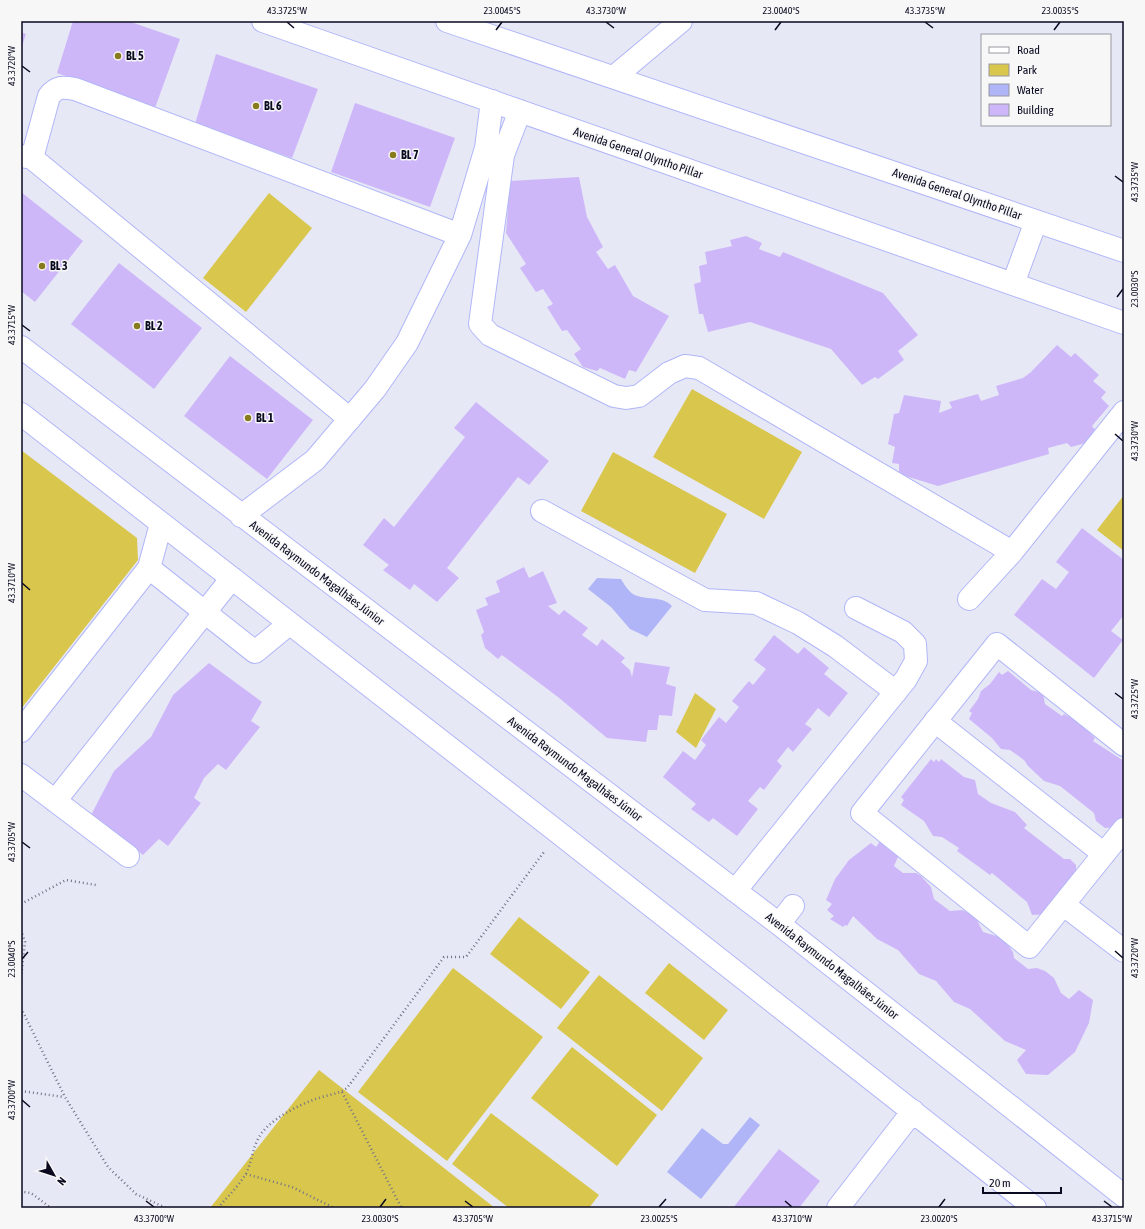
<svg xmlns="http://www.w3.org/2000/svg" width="1145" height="1229" viewBox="0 0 1145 1229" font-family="'Asap Condensed',sans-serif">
	<rect width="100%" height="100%" fill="#e7e8f6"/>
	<!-- green -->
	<path fill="#d9c64d" d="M 269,193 L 312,228 L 246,312 L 203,278 Z
		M 692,389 L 802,452 L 764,519 L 653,457 Z
		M 21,450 L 137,538 L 138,560 L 21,709 Z
		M 613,452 L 727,514 L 695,573 L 581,511 Z
		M 1124,495 L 1124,551 L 1097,530 Z
		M 695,693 L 716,709 L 696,748 L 676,732 Z
		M 519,917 L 590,972 L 561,1009 L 490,954 Z
		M 669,963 L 728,1010 L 704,1040 L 645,993 Z
		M 453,968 L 543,1037 L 447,1161 L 358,1092 Z
		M 599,975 L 703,1058 L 662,1111 L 557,1028 Z
		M 572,1047 L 657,1115 L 617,1166 L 531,1098 Z
		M 319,1070 L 495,1208 L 210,1208 Z
		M 491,1113 L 599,1195 L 589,1208 L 509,1208 L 452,1164 Z"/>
	<!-- water -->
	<path fill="#afb5f6" d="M 597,578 L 621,579 C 624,584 628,591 633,594 C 645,601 662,595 672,606 L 647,637 L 630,629 L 611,607 L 588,589 Z
		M 750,1117 L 760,1125 L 701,1199 L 667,1172 L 702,1128 L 723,1144 L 728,1144 Z"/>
	<!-- building -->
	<path fill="#ceb7f9" d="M 73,21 L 128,21 L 180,39 L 155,108 L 57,73 Z
		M 21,32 L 26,34 L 21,49 Z
		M 216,54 L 318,89 L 292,158 L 195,124 Z
		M 355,103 L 455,138 L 430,207 L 331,172 Z
		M 579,177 L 587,217 L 603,247 L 596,252 L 608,269 L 615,265 L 633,296 L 669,316 L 636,372 L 629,370 L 625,379 L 600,368 L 597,371 L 583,367 L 574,354 L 581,349 L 567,330 L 562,331 L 547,307 L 553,304 L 543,289 L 536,292 L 520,268 L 526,264 L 506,233 L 510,181 Z
		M 21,192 L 83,241 L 35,302 L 21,291 Z
		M 746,236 L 762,243 L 759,249 L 780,257 L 783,252 L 883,293 L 918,335 L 898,351 L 904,360 L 878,379 L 875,377 L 862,385 L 831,349 L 750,322 L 708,332 L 703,314 L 699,314 L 694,284 L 701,282 L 699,266 L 707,264 L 705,252 L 732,246 L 730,240 Z
		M 119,263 L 202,328 L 154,389 L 71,324 Z
		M 1057,345 L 1071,357 L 1075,353 L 1099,375 L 1093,381 L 1106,392 L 1101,398 L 1109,406 L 1092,426 L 1096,431 L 1086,443 L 1071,447 L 1067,443 L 1048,448 L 1049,454 L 938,486 L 899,474 L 899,464 L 892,463 L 895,447 L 888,444 L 894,414 L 899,413 L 904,395 L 941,401 L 939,413 L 952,408 L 949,402 L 978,394 L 981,401 L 999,395 L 996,386 L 1023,378 L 1031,372 Z
		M 230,356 L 313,420 L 267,479 L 184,416 Z
		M 476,402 L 549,461 L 529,485 L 518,477 L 447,568 L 459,578 L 437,602 L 414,584 L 410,590 L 383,570 L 389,565 L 363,545 L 384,518 L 394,527 L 465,437 L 454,428 Z
		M 1082,528 L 1124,560 L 1124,615 L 1111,631 L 1123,640 L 1094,678 L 1014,615 L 1042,579 L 1056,589 L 1069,572 L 1056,562 Z
		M 524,567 L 529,578 L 543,571 L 557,603 L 548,606 L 559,615 L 564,610 L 588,628 L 582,635 L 597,646 L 602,639 L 625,658 L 621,662 L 630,670 L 632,677 L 635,662 L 670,667 L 666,684 L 676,687 L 672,716 L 659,715 L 657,730 L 648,730 L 646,742 L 607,738 L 558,697 L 502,655 L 498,659 L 485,648 L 481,635 L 484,632 L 476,610 L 488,605 L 485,598 L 500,592 L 496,581 Z
		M 774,635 L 798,654 L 804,647 L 829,668 L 824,674 L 848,693 L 829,717 L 818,708 L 805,724 L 812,729 L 793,752 L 788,747 L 777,761 L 782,766 L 764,790 L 760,787 L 748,801 L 758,809 L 737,836 L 713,818 L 709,822 L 691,809 L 696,804 L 663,777 L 683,751 L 695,760 L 706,745 L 701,740 L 719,717 L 726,723 L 739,707 L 732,701 L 749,681 L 753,685 L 766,669 L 754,660 Z
		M 209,663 L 262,702 L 251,721 L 260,727 L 226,770 L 218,764 L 204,778 L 194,798 L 201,803 L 168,846 L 159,839 L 143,855 L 91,815 L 114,771 L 151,737 L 173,695 Z
		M 1008,671 L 1031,690 L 1043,693 L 1045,704 L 1062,716 L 1064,714 L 1077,721 L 1095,738 L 1093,741 L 1124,761 L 1124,819 L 1117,827 L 1105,828 L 1096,821 L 1094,813 L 1060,786 L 1044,781 L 1028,766 L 1024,760 L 1010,750 L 1001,749 L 992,738 L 969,719 L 972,713 L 969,711 L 978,699 L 981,691 L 990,684 L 999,672 L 1002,675 Z
		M 931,759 L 934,762 L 936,759 L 939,762 L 941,759 L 964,777 L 975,780 L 978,794 L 991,803 L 1015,812 L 1027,825 L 1024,828 L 1064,859 L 1070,859 L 1076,865 L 1076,880 L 1049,914 L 1032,915 L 1027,902 L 992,873 L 990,875 L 957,851 L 959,848 L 942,837 L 933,836 L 924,821 L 901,805 L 904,800 L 901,797 Z
		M 881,840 L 901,850 L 894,866 L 903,873 L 916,873 L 921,876 L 931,887 L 934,899 L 950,911 L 962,910 L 969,913 L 977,920 L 983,932 L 1003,938 L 1013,952 L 1014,958 L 1028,969 L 1037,968 L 1045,971 L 1054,978 L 1061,993 L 1069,999 L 1079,990 L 1093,1000 L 1089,1023 L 1075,1052 L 1048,1075 L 1026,1074 L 1017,1060 L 1026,1050 L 1005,1041 L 970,1009 L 954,1002 L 936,981 L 919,974 L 898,950 L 877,939 L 853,916 L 847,926 L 845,925 L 843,927 L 830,919 L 834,916 L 827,910 L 832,904 L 826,900 L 835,879 L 849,860 L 871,843 L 876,847 Z
		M 779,1149 L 820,1181 L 799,1208 L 733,1208 Z"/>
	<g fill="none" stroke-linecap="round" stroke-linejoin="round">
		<!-- minor casing -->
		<g stroke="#b0b6f8" stroke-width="24">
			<path id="minor" d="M 263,21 L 1124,323
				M 447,21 L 1124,251
				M 614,77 L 681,21
				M 520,111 L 503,155 L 480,324 L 490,335 L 614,396 L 626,398 L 639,396 L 669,373 L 685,366 L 699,368 L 1012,552
				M 21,156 L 32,158 L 350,419
				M 32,158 L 49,96 C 57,86 63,87 75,89 L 460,235
				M 1013,284 L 1036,221
				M 21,347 L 779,924 L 1124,1196
				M 21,414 L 559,833 L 1035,1208
				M 542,511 L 705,600 L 756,603 L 798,623 L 835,646 L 896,692
				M 241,516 L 315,460 L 375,389 L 407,343 L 460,235 L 486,148 L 492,101
				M 161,524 L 149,568 L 255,652 L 289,624
				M 969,599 L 1012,552 L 1124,412
				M 935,721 L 1104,854
				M 21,731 L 149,568
				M 1124,745 L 997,644 L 862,813 L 1029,947 L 1124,829
				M 21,775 L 128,856
				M 55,801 L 232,578
				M 735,891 L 906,679 L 916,661 L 915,644 L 903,632 L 856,608
				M 1064,905 L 1124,951
				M 779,924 L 793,906
				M 838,1208 L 913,1111"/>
		</g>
		<!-- path -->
		<path stroke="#737386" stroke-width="2.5" stroke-dasharray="1 3" stroke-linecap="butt" d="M 21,904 L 66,880 L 96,885
			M 21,930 L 25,942 L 21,978
			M 21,1008 L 65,1097 L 108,1167 L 136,1194 L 166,1208
			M 21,1091 L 64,1097
			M 342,1092 L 401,1207
			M 246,1174 L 292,1187 L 334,1208
			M 21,1194 L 24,1192 L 31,1193 L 51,1208
			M 218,1208 C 227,1197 238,1187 245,1175 C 254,1160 251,1143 266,1128 C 278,1116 297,1106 313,1100 C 325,1095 337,1095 347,1088 L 444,957 L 466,957 L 544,852
			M 399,1208 L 405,1208"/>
		<!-- minor -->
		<use href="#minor" stroke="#fff" stroke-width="22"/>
	</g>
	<!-- ticks -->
	<path fill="none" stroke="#090920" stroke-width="1.5" d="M 287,22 L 294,28M 606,22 L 614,28M 925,22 L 933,28M 496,30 L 502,22M 775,30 L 781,22M 1054,30 L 1060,22M 22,66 L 30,72M 1115,176 L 1123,182M 1117,297 L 1123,289M 22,325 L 30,331M 1115,434 L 1123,441M 22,583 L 30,590M 1115,693 L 1123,699M 22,842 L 30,848M 1115,951 L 1123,958M 22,959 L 28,952M 22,1100 L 30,1107M 146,1201 L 154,1207M 465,1201 L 473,1207M 785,1201 L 792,1207M 1104,1201 L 1112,1207M 380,1207 L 386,1199M 659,1207 L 666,1199M 939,1207 L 945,1199"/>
	<!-- markers -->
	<g fill="#887a1f" stroke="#f7f7f7" stroke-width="1.5">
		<circle cx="118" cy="56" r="4"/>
		<circle cx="256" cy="106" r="4"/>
		<circle cx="393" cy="155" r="4"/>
		<circle cx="42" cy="266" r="4"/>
		<circle cx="137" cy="326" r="4"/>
		<circle cx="248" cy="418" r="4"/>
	</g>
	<g text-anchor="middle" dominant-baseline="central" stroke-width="3" stroke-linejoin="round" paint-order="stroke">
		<!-- poi labels -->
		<g font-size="12" font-weight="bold" fill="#090920" stroke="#f7f7f7" text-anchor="start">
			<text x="126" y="56">BL 5</text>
			<text x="264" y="106">BL 6</text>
			<text x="401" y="155">BL 7</text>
			<text x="50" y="266">BL 3</text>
			<text x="145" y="326">BL 2</text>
			<text x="256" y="418">BL 1</text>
		</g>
		<!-- street labels -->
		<g font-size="12" fill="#090920" stroke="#f7f7f7">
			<text transform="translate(638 153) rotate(19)">Avenida General Olyntho Pillar</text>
			<text transform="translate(957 194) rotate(19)">Avenida General Olyntho Pillar</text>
			<text transform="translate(317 573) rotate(37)">Avenida Raymundo Magalhães Júnior</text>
			<text transform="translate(575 769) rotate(37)">Avenida Raymundo Magalhães Júnior</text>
			<text transform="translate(832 966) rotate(38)">Avenida Raymundo Magalhães Júnior</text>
		</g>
	</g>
	<!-- border -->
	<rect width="1145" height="1229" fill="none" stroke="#f7f7f7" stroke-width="44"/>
	<!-- legend -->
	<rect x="981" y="34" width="130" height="92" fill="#f7f7f7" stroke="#9898a1"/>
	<rect x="989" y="47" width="20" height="6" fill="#ffffff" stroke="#9898a1"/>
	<text x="1017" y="54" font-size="12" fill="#090920">Road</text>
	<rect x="989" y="64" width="20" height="12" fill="#d9c64d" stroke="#9898a1"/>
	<text x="1017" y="74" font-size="12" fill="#090920">Park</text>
	<rect x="989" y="84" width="20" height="12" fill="#afb5f6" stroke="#9898a1"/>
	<text x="1017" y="94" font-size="12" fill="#090920">Water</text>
	<rect x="989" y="104" width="20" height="12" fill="#ceb7f9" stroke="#9898a1"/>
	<text x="1017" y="114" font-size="12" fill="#090920">Building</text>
	<!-- north arrow -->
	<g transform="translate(54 1175) rotate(129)" stroke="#f7f7f7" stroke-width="3" paint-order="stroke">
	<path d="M0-3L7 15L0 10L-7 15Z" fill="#090920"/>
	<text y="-6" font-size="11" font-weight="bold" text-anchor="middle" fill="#090920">N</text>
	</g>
	<!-- scale -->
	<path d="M983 1187v6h78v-6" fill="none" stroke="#090920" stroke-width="2"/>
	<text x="989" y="1187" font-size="12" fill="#090920" stroke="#f7f7f7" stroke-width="3" paint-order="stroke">20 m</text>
	<rect x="22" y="22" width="1101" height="1185" fill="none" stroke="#090920" stroke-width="1.5"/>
	<g font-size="10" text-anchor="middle" fill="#090920">
		<text x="287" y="14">43.3725°W</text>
		<text x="502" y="14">23.0045°S</text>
		<text x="606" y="14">43.3730°W</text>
		<text x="781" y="14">23.0040°S</text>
		<text x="925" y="14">43.3735°W</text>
		<text x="1060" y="14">23.0035°S</text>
		<text transform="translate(11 66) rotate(-90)" y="4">43.3720°W</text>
		<text transform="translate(1134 182) rotate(-90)" y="4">43.3735°W</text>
		<text transform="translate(1134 289) rotate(-90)" y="4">23.0030°S</text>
		<text transform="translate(11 325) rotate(-90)" y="4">43.3715°W</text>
		<text transform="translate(1134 441) rotate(-90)" y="4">43.3730°W</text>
		<text transform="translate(11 583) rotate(-90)" y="4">43.3710°W</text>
		<text transform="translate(1134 699) rotate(-90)" y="4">43.3725°W</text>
		<text transform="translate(11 842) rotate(-90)" y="4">43.3705°W</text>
		<text transform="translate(1134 958) rotate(-90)" y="4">43.3720°W</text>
		<text transform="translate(11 959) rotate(-90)" y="4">23.0040°S</text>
		<text transform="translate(11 1100) rotate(-90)" y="4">43.3700°W</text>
		<text x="154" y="1222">43.3700°W</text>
		<text x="380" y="1222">23.0030°S</text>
		<text x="473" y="1222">43.3705°W</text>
		<text x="659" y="1222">23.0025°S</text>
		<text x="792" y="1222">43.3710°W</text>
		<text x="939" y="1222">23.0020°S</text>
		<text x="1112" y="1222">43.3715°W</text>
	</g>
</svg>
